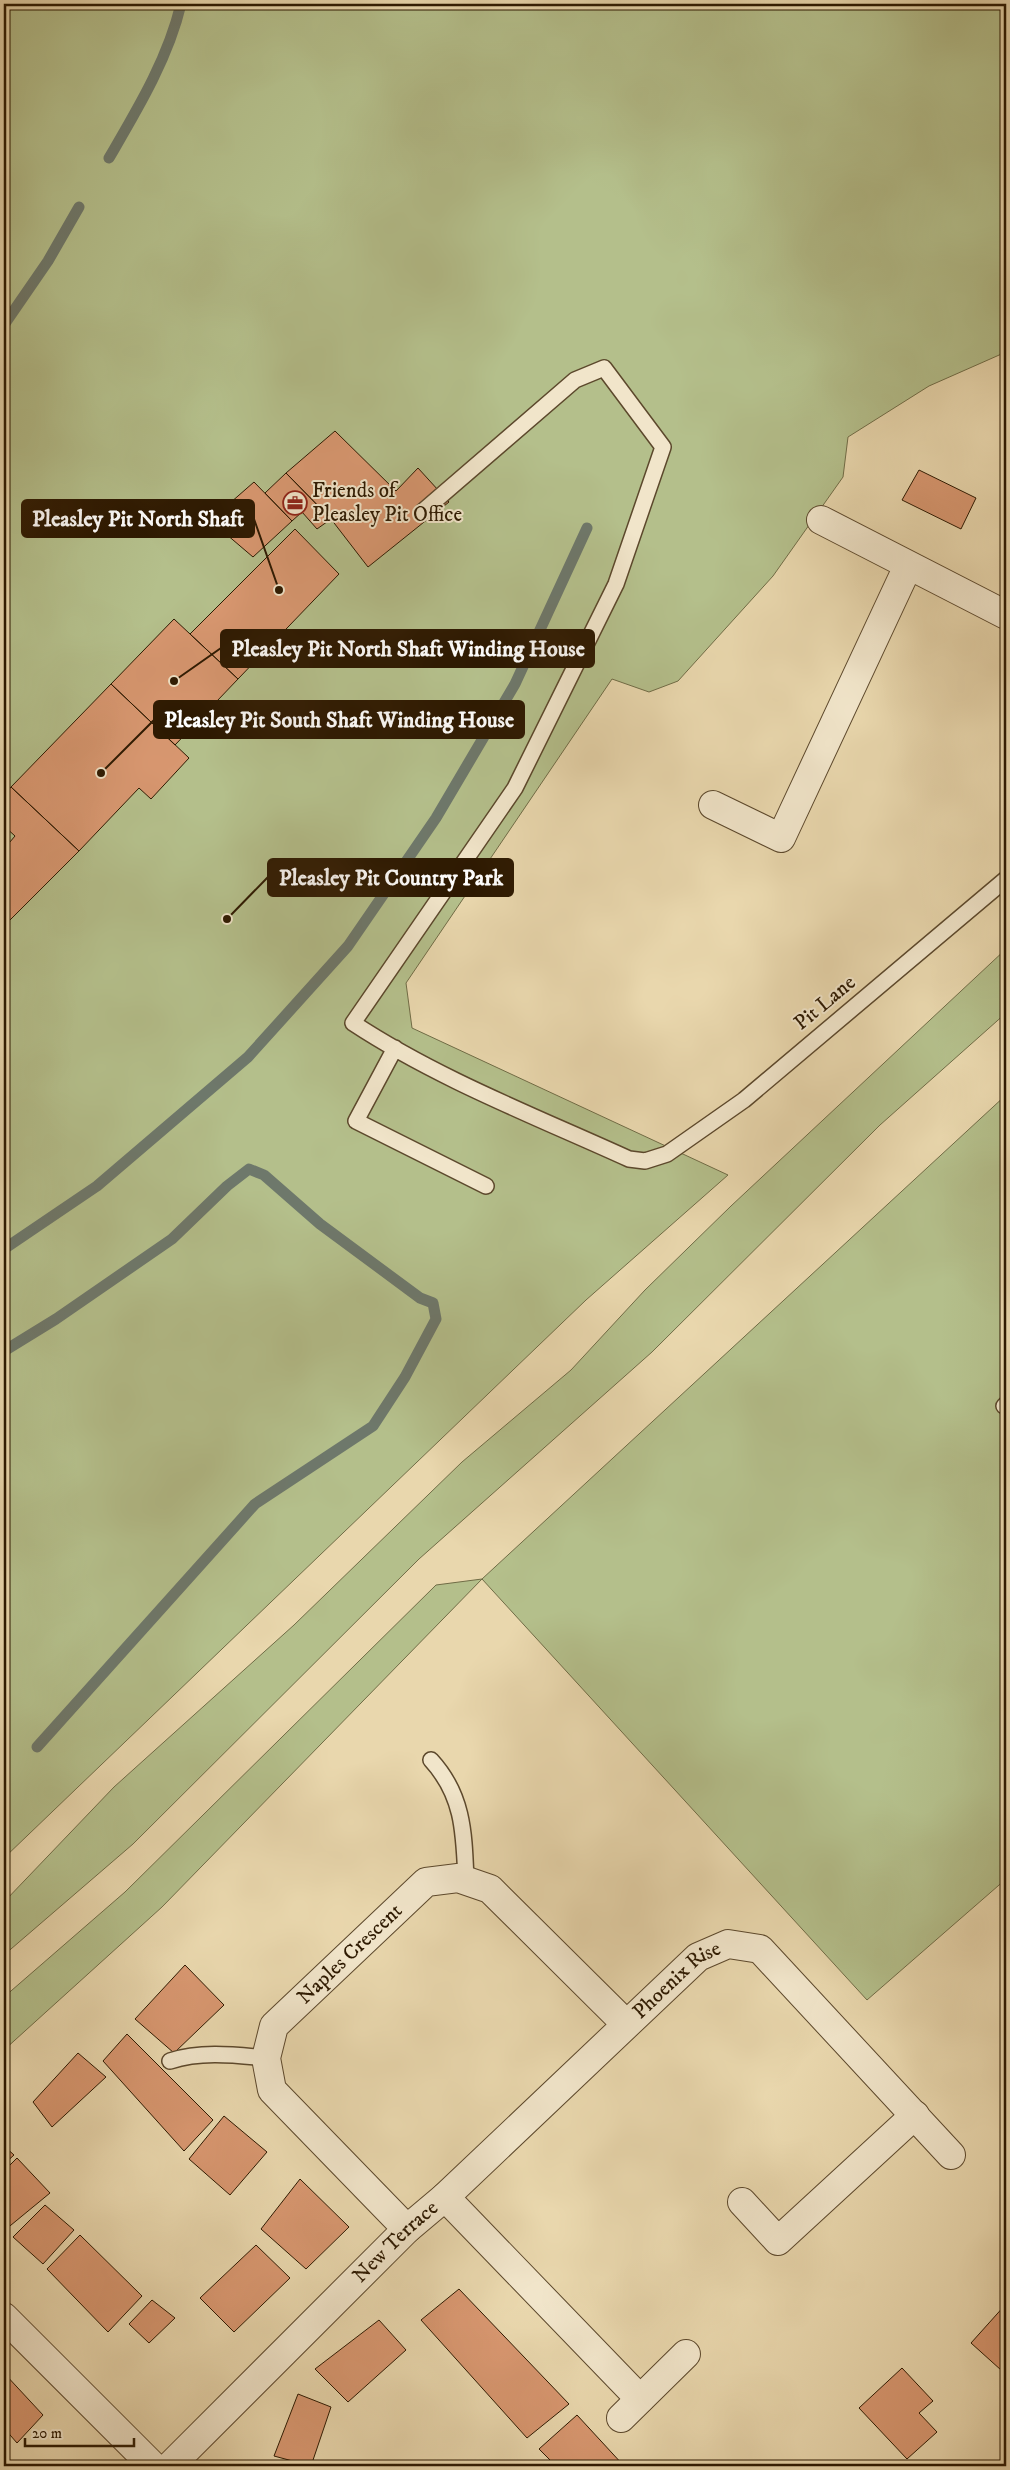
<svg xmlns="http://www.w3.org/2000/svg" width="1010" height="2470" viewBox="0 0 1010 2470" font-family="'IM FELL DW Pica',serif">
	<rect width="100%" height="100%" fill="#e9d7ad"/>
	<filter id="stains"><feTurbulence type="fractalNoise" baseFrequency=".004" numOctaves="4"/><feColorMatrix values="0 0 0 0 .2 0 0 0 0 .09 0 0 0 0 .02 0 0 0 .5 -.17"/></filter>
	<radialGradient id="worn" r=".72"><stop offset=".6" stop-color="#630" stop-opacity="0"/><stop offset="1" stop-color="#630" stop-opacity=".3"/></radialGradient>
	<!-- green -->
	<path fill="#b4bf8b" stroke="#706c46" d="M 4,4 L 1006,4 L 1006,352 L 929,386 L 848,437 L 843,477 L 773,576 L 678,681 L 649,692 L 612,679 L 406,983 L 412,1028 L 728,1175 L 586,1300 L 4,1858 Z
		M 1006,949 L 1006,1013 L 880,1125 L 652,1352 L 419,1559 L 133,1844 L 4,1955 L 4,1902 L 114,1787 L 294,1625 L 462,1462 L 571,1370 L 645,1290 L 731,1206 Z
		M 1006,1095 L 1006,1879 L 867,2000 L 482,1579 L 162,1907 L 4,2050 L 4,1997 L 125,1892 L 436,1585 L 482,1579 Z"/>
	<g fill="none" stroke-linecap="round" stroke-linejoin="round">
		<!-- stream -->
		<path stroke="#6e786b" stroke-width="11" d="M 109,158 C 137,110 168,59 181,4
			M 4,325 L 48,261 L 79,207
			M 4,1249 L 97,1186 L 248,1057 L 348,946 L 436,818 L 515,684 L 587,528
			M 4,1351 L 56,1319 L 172,1239 L 227,1186 L 249,1169 L 264,1175 L 320,1224 L 420,1298 L 433,1303 L 436,1319 L 405,1377 L 373,1426 L 255,1504 L 37,1747"/>
	</g>
	<!-- building -->
	<path fill="#d89770" stroke="#2d1901" d="M 335,431 L 396,491 L 418,468 L 449,502 L 368,567 L 331,519 L 286,473 Z
		M 919,470 L 976,498 L 961,529 L 902,500 Z
		M 286,473 L 331,519 L 317,529 L 302,512 L 292,521 L 265,493 Z
		M 254,482 L 292,521 L 253,557 L 226,534 L 237,524 L 222,510 Z
		M 295,529 L 339,574 L 238,679 L 190,634 Z
		M 174,619 L 238,679 L 175,745 L 111,684 Z
		M 111,684 L 189,758 L 151,799 L 139,788 L 79,851 L 11,787 Z
		M 11,787 L 79,851 L 4,926 L 4,849 L 15,836 L 4,826 L 4,795 Z
		M 185,1965 L 224,2005 L 174,2053 L 135,2019 Z
		M 127,2034 L 213,2120 L 184,2151 L 103,2061 Z
		M 78,2053 L 106,2077 L 52,2127 L 33,2102 Z
		M 224,2116 L 267,2152 L 230,2195 L 189,2159 Z
		M 4,2146 L 14,2155 L 4,2164 Z
		M 17,2158 L 50,2193 L 5,2230 L 4,2171 Z
		M 300,2179 L 349,2227 L 306,2269 L 261,2229 Z
		M 45,2205 L 74,2230 L 43,2264 L 13,2237 Z
		M 80,2235 L 142,2296 L 108,2332 L 47,2269 Z
		M 256,2245 L 290,2278 L 234,2332 L 200,2298 Z
		M 459,2289 L 569,2404 L 527,2438 L 421,2320 Z
		M 152,2300 L 175,2318 L 149,2343 L 129,2324 Z
		M 1006,2304 L 1006,2364 L 1001,2370 L 971,2343 Z
		M 379,2320 L 406,2350 L 348,2402 L 315,2369 Z
		M 902,2368 L 933,2401 L 919,2413 L 937,2432 L 907,2459 L 859,2408 Z
		M 4,2373 L 43,2415 L 17,2443 L 4,2428 Z
		M 298,2394 L 331,2407 L 311,2466 L 274,2456 Z
		M 577,2415 L 624,2466 L 556,2466 L 539,2449 Z"/>
	<g fill="none" stroke-linecap="round" stroke-linejoin="round">
		<!-- service casing -->
		<g stroke="#5c482c" stroke-width="18">
			<path id="service" d="M 422,512 L 575,380 L 604,368 L 663,447 L 616,584 L 515,788 L 353,1023 C 438,1079 537,1117 629,1159 L 645,1161 L 667,1154 L 744,1100 L 1006,879
				M 395,1048 L 356,1121 L 486,1186
				M 1004,1406 L 1006,1404
				M 431,1760 C 464,1796 464,1834 466,1881
				M 170,2061 C 201,2051 234,2055 266,2058"/>
		</g>
		<!-- minor casing -->
		<g stroke="#5c482c" stroke-width="30">
			<g id="minor">
				<path d="M 821,520 L 1006,615"/>
				<path d="M 713,805 L 781,838 L 908,566"/>
				<path id="s1" d="M 445,2197 L 698,1957 L 728,1944 L 760,1949 L 951,2155"/>
				<path d="M 742,2202 L 778,2241 L 915,2115"/>
				<path id="s2" d="M 407,2229 L 272,2090 L 266,2058 L 274,2026 L 426,1882 L 458,1878 L 490,1889 L 626,2024"/>
				<path d="M 4,2317 L 153,2466"/>
				<path d="M 621,2418 L 686,2354"/>
				<path id="s3" d="M 170,2466 L 407,2229 L 445,2197 L 640,2399"/>
			</g>
		</g>
		<!-- service -->
		<use href="#service" stroke="#f1e5ca" stroke-width="15"/>
		<!-- minor -->
		<use href="#minor" stroke="#f1e5ca" stroke-width="28"/>
	</g>
	<!-- icons -->
	<defs>
		<g id="office-ring" transform="scale(1.25)"><circle r="9.5" fill="#f1e5ca" stroke="#8f2418" stroke-width="1.5"/><path d="M-6-3h4V-5.5h4V-3h4V5H-6ZM-1-4.5V-3h2v-1.5ZM-6 0V1H6V0Z" fill="#8f2418"/></g>
	</defs>
	<g fill-rule="evenodd">
		<use href="#office-ring" x="295" y="503"/>
	</g>
	<g text-anchor="middle" dominant-baseline="central" stroke-width="4" stroke-linejoin="round" paint-order="stroke">
		<!-- poi labels -->
		<g font-size="21" fill="#2d1901" stroke="#f1e5ca" text-anchor="start">
			<text x="312" y="491">Friends of<tspan x="312" dy="24">Pleasley Pit Office</tspan></text>
		</g>
		<!-- street labels -->
		<g font-size="21" fill="#2d1901" stroke="#f1e5ca">
			<text transform="translate(825 1003) rotate(-40)">Pit Lane</text>
			<text stroke="none"><textPath href="#s2" startOffset="364">Naples Crescent</textPath></text>
			<text stroke="none"><textPath href="#s1" startOffset="318">Phoenix Rise</textPath></text>
			<text stroke="none"><textPath href="#s3" startOffset="318">New Terrace</textPath></text>
		</g>
	</g>
	<!-- callouts -->
	<path fill="none" stroke="#2d1901" stroke-width="2" d="M279 590L254 519M174 681L221 648M101 773L154 720M227 919L268 877"/>
	<g fill="#2d1901" stroke="#f1e5ca" stroke-width="2">
		<circle cx="279" cy="590" r="5"/>
		<circle cx="174" cy="681" r="5"/>
		<circle cx="101" cy="773" r="5"/>
		<circle cx="227" cy="919" r="5"/>
	</g>
	<g fill="#2d1901" stroke="#2d1901" stroke-width="2">
		<rect x="22" y="500" width="232" height="37" rx="5"/>
		<rect x="221" y="630" width="373" height="37" rx="5"/>
		<rect x="154" y="701" width="370" height="37" rx="5"/>
		<rect x="268" y="859" width="245" height="37" rx="5"/>
	</g>
	<g font-size="22" text-anchor="middle" font-weight="bold" fill="#fff">
		<text x="138" y="526">Pleasley Pit North Shaft</text>
		<text x="408" y="656">Pleasley Pit North Shaft Winding House</text>
		<text x="339" y="727">Pleasley Pit South Shaft Winding House</text>
		<text x="391" y="885">Pleasley Pit Country Park</text>
	</g>
	<!-- margin -->
	<rect width="1010" height="2470" fill="none" stroke="#e9d7ad" stroke-width="20"/>
	<rect x="5" y="5" width="1000" height="2460" fill="none" stroke="#2d1901" stroke-width="2.5"/>
	<rect x="10" y="10" width="990" height="2450" fill="none" stroke="#2d1901"/>
	<!-- scale -->
	<path d="M25 2438v8h109v-8" fill="none" stroke="#2d1901" stroke-width="2.5"/>
	<text x="32" y="2438" font-size="15" fill="#2d1901" stroke="#f1e5ca" stroke-width="4" paint-order="stroke">20 m</text>
	<rect width="100%" height="100%" filter="url(#stains)"/>
	<rect width="100%" height="100%" fill="url(#worn)"/>
</svg>
